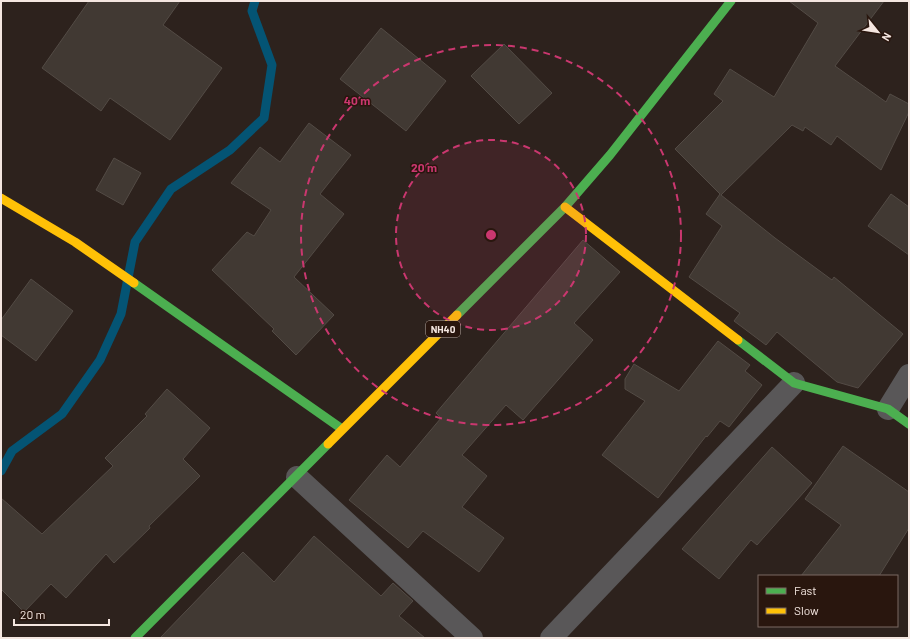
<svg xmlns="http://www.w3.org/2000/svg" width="910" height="639" viewBox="0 0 910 639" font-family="Barlow,sans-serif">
	<rect width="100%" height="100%" fill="#2d221d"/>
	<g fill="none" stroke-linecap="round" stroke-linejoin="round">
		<!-- stream -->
		<path stroke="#045474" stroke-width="9" d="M 1,471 L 12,451 L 62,414 L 100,360 L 121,314 L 135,242 L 171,189 L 230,150 L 264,118 L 272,65 L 252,11 L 255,1"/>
	</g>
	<!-- building -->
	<path fill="#413933" stroke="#534b45" d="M 89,1 L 180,1 L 163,25 L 222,68 L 170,140 L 110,98 L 101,111 L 42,68 Z
		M 789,1 L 884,1 L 835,66 L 886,102 L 890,94 L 909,104 L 909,112 L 881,170 L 837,136 L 831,145 L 805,127 L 803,131 L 792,125 L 721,195 L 775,238 L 832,280 L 834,277 L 903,334 L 858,388 L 837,382 L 777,332 L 766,345 L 734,321 L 740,313 L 689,277 L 722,226 L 706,214 L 720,194 L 675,149 L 723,101 L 714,94 L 730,69 L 774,97 L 818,23 Z
		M 381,28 L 446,81 L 406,131 L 340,79 Z
		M 504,44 L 552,93 L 519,124 L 471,76 Z
		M 309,123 L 351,155 L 320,194 L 344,214 L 294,277 L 334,315 L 296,355 L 272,331 L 274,329 L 212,270 L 247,232 L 254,236 L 271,210 L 231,183 L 260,147 L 280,162 Z
		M 114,158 L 141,173 L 123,205 L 96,190 Z
		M 891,194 L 909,207 L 909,255 L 868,226 Z
		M 583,240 L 620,272 L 574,323 L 593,340 L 523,420 L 506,405 L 462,455 L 487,476 L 462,507 L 504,538 L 479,572 L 423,531 L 408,548 L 349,500 L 387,455 L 400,467 L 441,418 L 436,413 Z
		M 31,279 L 73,311 L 36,361 L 1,335 L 1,320 Z
		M 718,341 L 750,365 L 745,371 L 762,385 L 729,427 L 720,421 L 707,437 L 706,436 L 658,498 L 602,455 L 645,401 L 625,389 L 625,379 L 634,364 L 679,391 Z
		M 167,389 L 210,428 L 183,459 L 200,476 L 149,526 L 150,528 L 114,563 L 106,554 L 66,598 L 51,584 L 24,612 L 1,589 L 1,498 L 42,534 L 113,466 L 105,458 L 147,416 L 145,414 Z
		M 843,446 L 909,492 L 909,528 L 879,576 L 801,576 L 841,525 L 805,499 Z
		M 772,447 L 812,483 L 757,545 L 751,540 L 719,579 L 682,549 Z
		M 314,536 L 381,596 L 393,583 L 413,601 L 399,616 L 425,638 L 160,638 L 243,552 L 274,582 Z"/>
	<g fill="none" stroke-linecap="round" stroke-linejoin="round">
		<!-- street -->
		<path stroke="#595758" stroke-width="22" d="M 888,409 L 909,375
			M 297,477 L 472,638
			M 551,638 L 794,383"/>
		<!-- fast -->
		<path stroke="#4caf50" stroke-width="9" d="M 134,283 L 342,429
			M 457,315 L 565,207 L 610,155 L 731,1
			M 738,340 L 794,383 L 888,409 L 909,424
			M 135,638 L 328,444"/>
		<!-- slow -->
		<path stroke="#ffc107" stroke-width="9" d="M 1,198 L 75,242 L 134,283
			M 565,207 L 738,340
			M 328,444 L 457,315"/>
	</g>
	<!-- distance rings -->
	<circle cx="491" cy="235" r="95" fill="#ca376f" fill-opacity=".12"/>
	<g fill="none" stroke="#ca376f" stroke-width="2" stroke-dasharray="7 5">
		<circle cx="491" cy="235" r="95"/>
		<circle cx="491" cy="235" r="190"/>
	</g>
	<g text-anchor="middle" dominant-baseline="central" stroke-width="3" stroke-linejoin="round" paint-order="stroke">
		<!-- shield labels -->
		<rect fill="#29160e" stroke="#b7a8a1" stroke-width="1" x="426" y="321" width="34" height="16" rx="3"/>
		<g font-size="10" font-weight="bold" fill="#f4e6e0">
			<text x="443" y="329">NH40</text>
		</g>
	</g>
	<circle cx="491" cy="235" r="6" fill="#ca376f" stroke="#29160e" stroke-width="2"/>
	<g font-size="12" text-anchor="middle" font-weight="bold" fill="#ca376f" stroke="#29160e" stroke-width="3" stroke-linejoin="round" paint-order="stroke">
		<text x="357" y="105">40 m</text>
		<text x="424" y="172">20 m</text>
	</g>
	<!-- border -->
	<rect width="910" height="639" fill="none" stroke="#f4e6e0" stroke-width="4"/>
	<!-- legend -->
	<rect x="758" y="575" width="140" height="52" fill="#29160e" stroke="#7a6962"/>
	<rect x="766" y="588" width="20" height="6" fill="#4caf50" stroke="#7a6962"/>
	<text x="794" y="595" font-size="12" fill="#f4e6e0">Fast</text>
	<rect x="766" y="608" width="20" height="6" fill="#ffc107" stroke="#7a6962"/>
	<text x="794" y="615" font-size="12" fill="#f4e6e0">Slow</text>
	<!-- north arrow -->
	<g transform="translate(878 32) rotate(120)" stroke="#29160e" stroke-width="3" paint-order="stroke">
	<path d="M0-3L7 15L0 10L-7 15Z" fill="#f4e6e0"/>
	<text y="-6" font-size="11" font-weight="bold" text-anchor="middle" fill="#f4e6e0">N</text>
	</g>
	<!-- scale -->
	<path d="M14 619v6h95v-6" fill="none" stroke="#f4e6e0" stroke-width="2"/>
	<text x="20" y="619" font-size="12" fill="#f4e6e0" stroke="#29160e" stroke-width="3" paint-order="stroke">20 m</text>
</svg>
